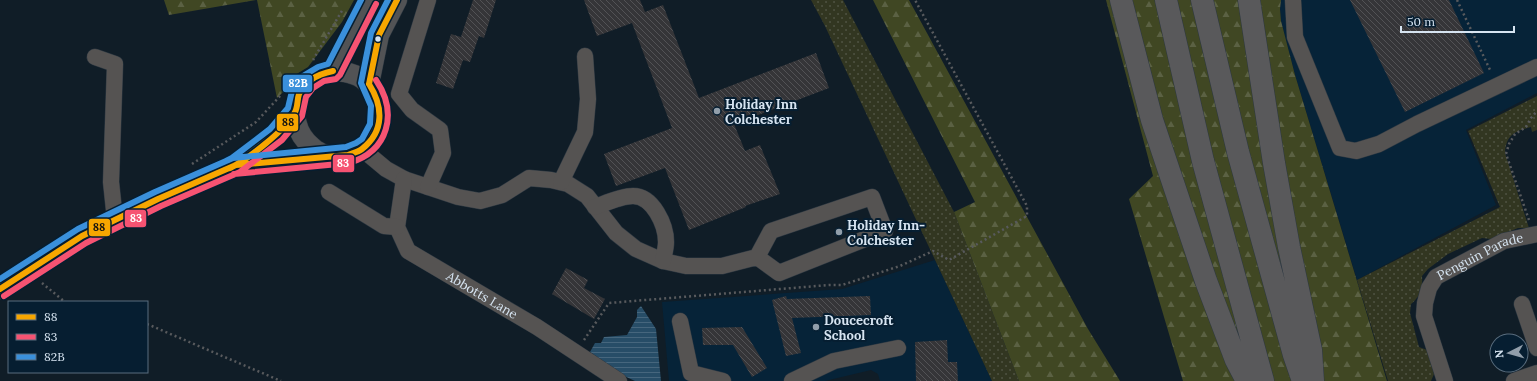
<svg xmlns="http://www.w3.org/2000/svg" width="1537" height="381" viewBox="0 0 1537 381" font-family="Lora,serif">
	<defs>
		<pattern id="grass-dots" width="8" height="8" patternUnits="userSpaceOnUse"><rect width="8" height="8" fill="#323621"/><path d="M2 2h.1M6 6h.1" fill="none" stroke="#4f5342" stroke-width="1.8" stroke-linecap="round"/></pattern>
		<pattern id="forest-firs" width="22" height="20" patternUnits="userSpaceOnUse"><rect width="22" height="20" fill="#404723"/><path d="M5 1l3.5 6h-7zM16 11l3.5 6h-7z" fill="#5b6143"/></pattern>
		<pattern id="water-rules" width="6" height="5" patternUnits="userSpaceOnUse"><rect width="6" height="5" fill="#274d67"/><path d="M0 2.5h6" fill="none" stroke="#46667d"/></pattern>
		<pattern id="building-back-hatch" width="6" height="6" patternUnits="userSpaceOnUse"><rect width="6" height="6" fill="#353538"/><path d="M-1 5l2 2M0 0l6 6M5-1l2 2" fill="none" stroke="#525255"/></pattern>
	</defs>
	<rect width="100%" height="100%" fill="#101d27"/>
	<!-- built -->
	<path fill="#062338" d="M 1281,0 L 1537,0 L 1537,93 L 1466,130 L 1496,205 L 1357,280 L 1295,75 L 1281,21 L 1280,9 Z
		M 935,260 L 992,381 L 880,381 L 878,374 L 871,370 L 825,381 L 669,381 L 662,302 L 842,289 Z"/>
	<!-- grass -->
	<path fill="url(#grass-dots)" d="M 811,0 L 843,0 L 954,212 L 1019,381 L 992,381 L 825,26 Z
		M 1537,96 L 1537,130 L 1532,132 L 1531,127 C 1515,131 1506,135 1505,153 L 1529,228 L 1518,228 L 1491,239 L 1482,238 L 1448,254 L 1428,269 L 1422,276 C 1423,288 1420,297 1411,304 L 1410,313 L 1419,347 L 1427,350 L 1434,374 L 1431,381 L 1388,381 L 1357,280 L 1500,207 L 1468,131 Z"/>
	<!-- forest -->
	<path fill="url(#forest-firs)" d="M 164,0 L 256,0 L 169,15 Z
		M 257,0 L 354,0 L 342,22 L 308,67 L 295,75 L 289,86 L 277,98 Z
		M 873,0 L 909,0 L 1088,329 L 1120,381 L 1019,381 L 954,212 L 975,202 Z
		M 1106,0 L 1281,0 L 1280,9 L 1281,21 L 1295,75 L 1387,381 L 1183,381 L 1129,199 L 1153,176 Z"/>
	<!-- water -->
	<path fill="url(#water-rules)" d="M 641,306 L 656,329 L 661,381 L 635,381 L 622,375 L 590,352 L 595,343 L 601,343 L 604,337 L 627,335 L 637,317 L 637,310 Z"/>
	<!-- building -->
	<path fill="url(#building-back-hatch)" d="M 473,0 L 496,0 L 484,38 L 479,36 L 470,62 L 463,60 L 453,89 L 436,83 L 451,34 L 461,37 Z
		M 584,0 L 640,0 L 645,12 L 663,5 L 699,98 L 816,53 L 829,88 L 734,124 L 745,151 L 760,145 L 780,194 L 745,206 L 746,207 L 689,230 L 665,168 L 616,186 L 604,154 L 672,128 L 632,23 L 597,36 Z
		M 1350,0 L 1449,0 L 1484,73 L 1405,112 Z
		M 566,268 L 588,280 L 584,288 L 605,299 L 594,319 L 552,294 Z
		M 786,296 L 787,299 L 870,296 L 871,315 L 792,318 L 801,353 L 786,356 L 772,300 Z
		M 742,327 L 767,368 L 752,377 L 733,345 L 703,345 L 702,328 Z
		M 947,340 L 948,362 L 957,362 L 958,381 L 916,381 L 915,342 Z"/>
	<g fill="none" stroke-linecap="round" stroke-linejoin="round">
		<!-- minor casing -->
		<g stroke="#2d3842" stroke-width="17">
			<g id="minor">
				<path d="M 1293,0 L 1295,37 L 1340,148 L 1356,151 L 1379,144 L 1417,124 L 1537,67"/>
				<path d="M 95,57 L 115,64 L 111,182 L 115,220"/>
				<path d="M 362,149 L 386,169 L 404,179 L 458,197 L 480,201 L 502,195 L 529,178 L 551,180 L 568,184 L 587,196 L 616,233 L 636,249 L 663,261 L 686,266 L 722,266 L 757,257 L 771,231 L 872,197 L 885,231 L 779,273 L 757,257"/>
				<path id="s1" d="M 404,179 L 397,227 L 408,251 L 537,327 L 619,381"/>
				<path d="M 561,182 L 585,132 L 588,99 L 585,56"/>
				<path d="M 428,187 L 443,153 L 440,130 L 412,110 L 399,94 L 428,0"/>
				<path d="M 329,192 L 384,226 L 397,227"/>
				<path d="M 595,207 C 606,203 621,196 633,196 C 653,196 666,225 666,242 C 666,248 664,255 663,261"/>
				<path d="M 1522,304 L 1537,348"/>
				<path d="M 680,321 L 691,373 L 723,381"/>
				<path d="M 792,381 L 834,361 L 898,348"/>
				<path id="s2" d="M 1445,381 L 1424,316 L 1425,303 L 1429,288 L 1436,277 L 1504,241 L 1537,234"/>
				<path d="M 1514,381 L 1537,373"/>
			</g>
		</g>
		<!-- major casing -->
		<g stroke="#2d3842" stroke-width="21">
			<path id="major" d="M 333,71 L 369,0
				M 369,84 L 379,35 L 397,0
				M 236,165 L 334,157 C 343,156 351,155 360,150 C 379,140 386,112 375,94 C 367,80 360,75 344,72 C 300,65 278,119 312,147 C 314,149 317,151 319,152 C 323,155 329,155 334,157
				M 0,289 L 82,236 L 158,199 L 236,165 L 276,135 L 295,112"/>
		</g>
		<!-- highway casing -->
		<g stroke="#2d3842" stroke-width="23">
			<path id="highway" d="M 1121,0 L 1152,120 L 1206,281 L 1236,360 L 1247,381
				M 1166,0 L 1203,161 L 1263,381
				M 1202,0 L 1238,152 L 1294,355 L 1303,381
				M 1249,0 L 1274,163 L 1289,247 L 1311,350 L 1313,381"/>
		</g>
		<!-- path -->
		<path stroke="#585a5d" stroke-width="2.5" stroke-dasharray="2 3" stroke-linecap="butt" d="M 1457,0 L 1491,72
			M 313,60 L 343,9
			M 192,164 L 256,122 L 281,95
			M 1529,220 L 1506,154 L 1509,144 L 1515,134 L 1526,127 L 1531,118 L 1537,111
			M 42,283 L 65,302
			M 147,324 L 281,381
			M 584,340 L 609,303 L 829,285 L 842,285 L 900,266 L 933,251 L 949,260 L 1027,216 L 1027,206 L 915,0"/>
		<!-- minor -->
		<use href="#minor" stroke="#555352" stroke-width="16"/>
		<!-- major -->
		<use href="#major" stroke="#525355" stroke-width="20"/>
		<!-- highway -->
		<use href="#highway" stroke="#59595b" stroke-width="22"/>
		<!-- bus-1 casing -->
		<g stroke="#061e31" stroke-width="9">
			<path id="bus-1" d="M 369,84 L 379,35 L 397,0
				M 230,168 C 248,159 286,130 295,112 C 298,107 297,100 299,94 C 305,80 319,74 333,71
				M 0,289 L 82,236 L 158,199 L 236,165 L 348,155 C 353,153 358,152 362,149 C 385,131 383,106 369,84"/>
		</g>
		<!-- bus-2 casing -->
		<g stroke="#061e31" stroke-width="9">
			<path id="bus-2" d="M 234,174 L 349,163 C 389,151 398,113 376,80
				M 4,296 L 86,243 L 161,206 L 240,172 L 282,140 L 302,116 L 306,97 L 313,88 L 324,81 L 336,79 L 340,75 L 376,4"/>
		</g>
		<!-- bus-3 casing -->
		<g stroke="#061e31" stroke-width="9">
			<path id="bus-3" d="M 226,161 L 232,158 L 270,129 L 288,108 L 292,91 L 303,76 L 318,67 L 328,64 L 361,0
				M 0,279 L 78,229 L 155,192 L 233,158 L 346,147 L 356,143 L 362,139 L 370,124 L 371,106 L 361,83 L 371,33 L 388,0"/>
		</g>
		<!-- bus-1 -->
		<use href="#bus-1" stroke="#f7a600" stroke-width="6"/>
		<!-- bus-2 -->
		<use href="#bus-2" stroke="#f65372" stroke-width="6"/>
		<!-- bus-3 -->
		<use href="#bus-3" stroke="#3a90db" stroke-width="6"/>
	</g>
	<!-- markers -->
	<circle fill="#d6e4f1" stroke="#061e31" stroke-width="1.5" cx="378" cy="39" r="3.5"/>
	<g fill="#919eaa" stroke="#061e31" stroke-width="1.5">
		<circle cx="717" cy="111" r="4"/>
		<circle cx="839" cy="232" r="4"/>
		<circle cx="816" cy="327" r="4"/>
	</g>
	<g text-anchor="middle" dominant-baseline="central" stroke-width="4" stroke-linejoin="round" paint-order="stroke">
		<!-- poi labels -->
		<g font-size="13" font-weight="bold" fill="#d6e4f1" stroke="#061e31" text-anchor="start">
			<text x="725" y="104">Holiday Inn<tspan x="725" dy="15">Colchester</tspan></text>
			<text x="847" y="225">Holiday Inn-<tspan x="847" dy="15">Colchester</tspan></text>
			<text x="824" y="320">Doucecroft<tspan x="824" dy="15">School</tspan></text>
		</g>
		<!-- street labels -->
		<g font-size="13" fill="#d6e4f1" stroke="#061e31">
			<text stroke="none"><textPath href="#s2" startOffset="159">Penguin Parade</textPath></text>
			<text stroke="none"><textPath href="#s1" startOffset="161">Abbotts Lane</textPath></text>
		</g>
	</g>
	<g stroke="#061e31" stroke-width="1.5">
		<rect x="282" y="74" width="31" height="19" rx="4" fill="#3a90db"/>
		<rect x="276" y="113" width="23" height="19" rx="4" fill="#f7a600"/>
		<rect x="332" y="154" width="23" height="19" rx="4" fill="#f65372"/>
		<rect x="124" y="209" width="23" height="19" rx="4" fill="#f65372"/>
		<rect x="88" y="218" width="23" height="19" rx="4" fill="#f7a600"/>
	</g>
	<g font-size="11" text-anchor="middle" font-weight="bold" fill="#fff">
		<text x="298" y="87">82B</text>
		<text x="343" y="167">83</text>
		<text x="136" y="222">83</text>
	</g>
	<g font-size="11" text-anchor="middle" font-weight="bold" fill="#111">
		<text x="288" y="126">88</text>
		<text x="99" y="231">88</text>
	</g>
	<!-- legend -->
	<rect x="8" y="301" width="140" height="72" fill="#061e31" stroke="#596d7e"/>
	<rect x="16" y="314" width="20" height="6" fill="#f7a600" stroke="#596d7e"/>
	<text x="44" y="321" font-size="12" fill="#d6e4f1">88</text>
	<rect x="16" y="334" width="20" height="6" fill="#f65372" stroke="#596d7e"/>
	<text x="44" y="341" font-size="12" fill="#d6e4f1">83</text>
	<rect x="16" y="354" width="20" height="6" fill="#3a90db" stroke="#596d7e"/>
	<text x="44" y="361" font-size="12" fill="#d6e4f1">82B</text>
	<!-- north arrow -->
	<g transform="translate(1509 353) rotate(264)"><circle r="19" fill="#061e31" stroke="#596d7e"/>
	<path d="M0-3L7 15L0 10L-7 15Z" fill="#919eaa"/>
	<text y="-6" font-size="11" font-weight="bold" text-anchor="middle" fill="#d6e4f1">N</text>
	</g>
	<!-- scale -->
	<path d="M1401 26v6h113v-6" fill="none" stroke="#d6e4f1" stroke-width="2"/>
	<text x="1407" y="26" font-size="12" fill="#d6e4f1" stroke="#061e31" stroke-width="3" paint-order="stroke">50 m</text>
</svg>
